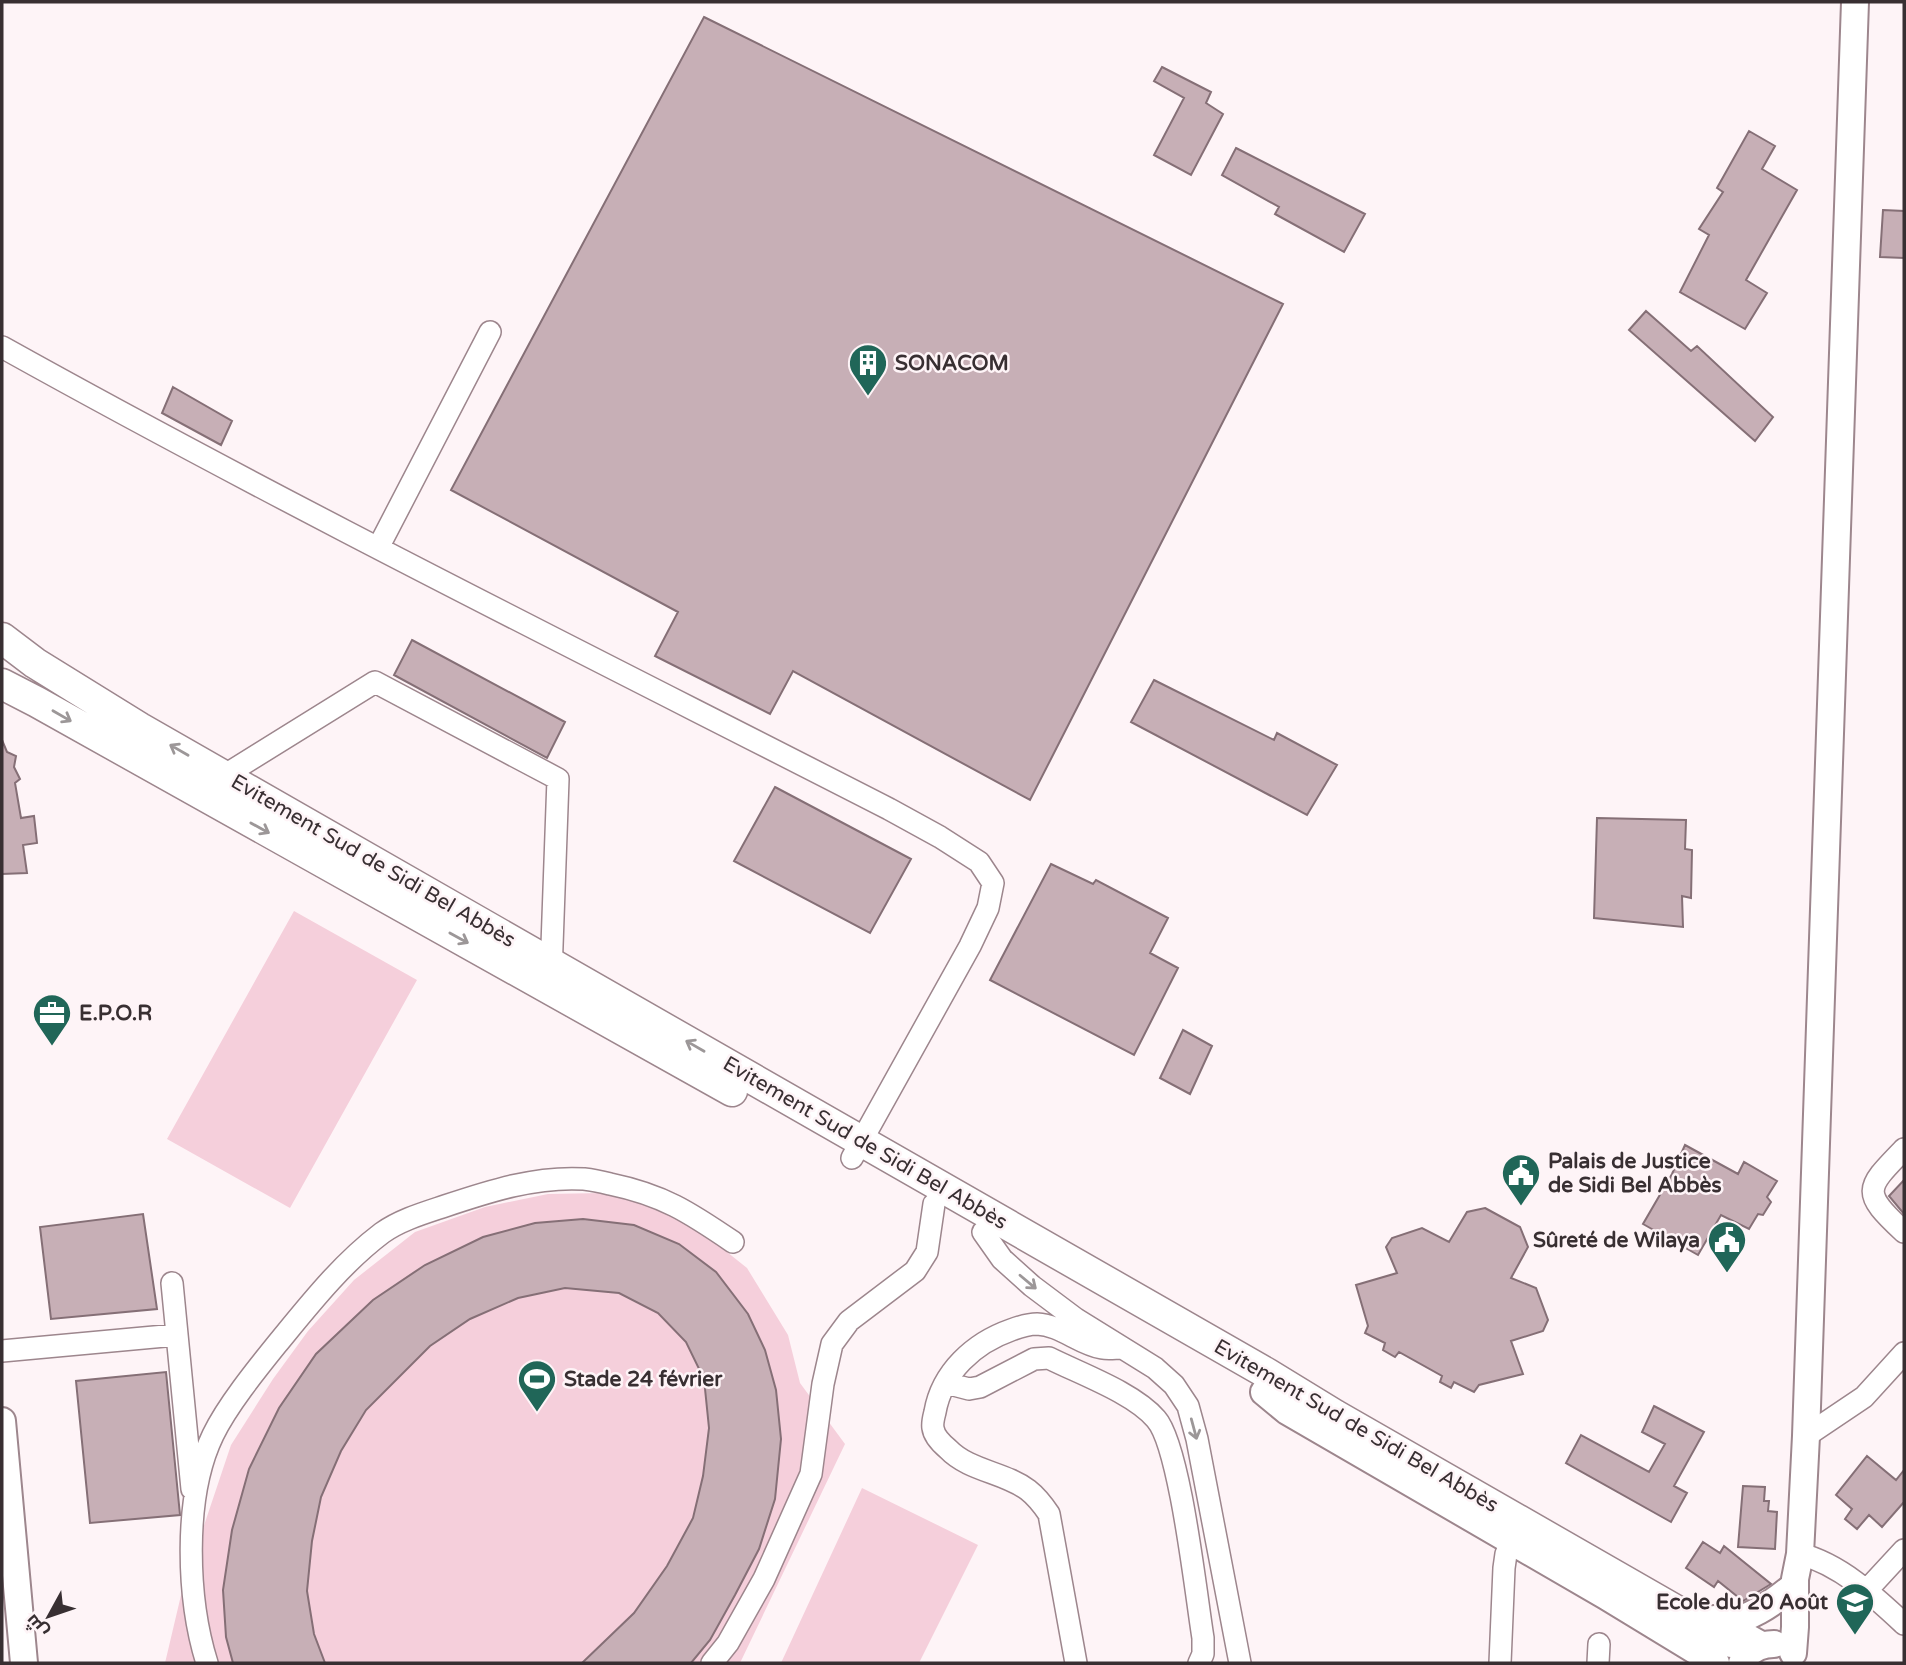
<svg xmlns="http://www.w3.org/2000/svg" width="1906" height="1665" viewBox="0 0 1906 1665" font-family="'Varela Round',Cairo,sans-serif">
	<rect width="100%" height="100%" fill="#fef4f7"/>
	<!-- green -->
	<path fill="#f5cfdb" d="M 294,911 L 417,980 L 290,1208 L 167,1139 Z
		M 601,1193 L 647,1204 L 676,1217 L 712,1240 L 747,1268 L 788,1335 L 800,1383 L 845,1444 L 740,1663 L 165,1663 L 182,1591 L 231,1445 L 273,1379 L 308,1331 L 354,1280 L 415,1232 L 485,1207 L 548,1194 Z
		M 862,1488 L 978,1545 L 919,1663 L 781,1663 Z"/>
	<!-- building -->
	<path fill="#c7afb6" stroke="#856f76" stroke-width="2" d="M 704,17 L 1283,304 L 1030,800 L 793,671 L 770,714 L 655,656 L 678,612 L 451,490 Z
		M 1162,67 L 1211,92 L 1206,103 L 1223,114 L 1191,175 L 1154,155 L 1184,98 L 1154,81 Z
		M 1749,131 L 1775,146 L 1762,169 L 1797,190 L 1746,280 L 1767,293 L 1745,329 L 1680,292 L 1709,235 L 1699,229 L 1723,192 L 1717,188 Z
		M 1236,148 L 1365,214 L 1344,252 L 1275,214 L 1279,207 L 1222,175 Z
		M 1883,210 L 1904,211 L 1904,258 L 1880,257 Z
		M 1646,311 L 1691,351 L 1697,346 L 1773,417 L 1755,441 L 1629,330 Z
		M 173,387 L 232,421 L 221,445 L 162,413 Z
		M 412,640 L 565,722 L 547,758 L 394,675 Z
		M 1154,680 L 1274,740 L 1277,733 L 1337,765 L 1307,815 L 1131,722 Z
		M 2,740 L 7,752 L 16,756 L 14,767 L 20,779 L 15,783 L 21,818 L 34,816 L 37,843 L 23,845 L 27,873 L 2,874 Z
		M 775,787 L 911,859 L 870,933 L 734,861 Z
		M 1597,818 L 1686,820 L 1685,849 L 1692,850 L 1691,898 L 1682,896 L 1683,927 L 1594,918 Z
		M 1051,864 L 1093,884 L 1096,880 L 1168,918 L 1150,953 L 1178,968 L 1134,1055 L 990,980 Z
		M 1183,1030 L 1212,1046 L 1190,1094 L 1160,1078 Z
		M 1685,1145 L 1738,1174 L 1744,1162 L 1777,1181 L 1767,1197 L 1771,1202 L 1763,1215 L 1758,1214 L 1749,1229 L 1721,1215 L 1698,1255 L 1643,1224 L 1672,1174 Z
		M 1904,1180 L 1904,1214 L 1889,1196 Z
		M 1485,1208 L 1520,1227 L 1528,1247 L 1511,1278 L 1536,1288 L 1548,1320 L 1543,1331 L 1511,1341 L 1523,1374 L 1479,1385 L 1474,1392 L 1454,1382 L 1451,1388 L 1440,1382 L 1442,1376 L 1399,1352 L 1395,1357 L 1383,1350 L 1385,1343 L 1365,1333 L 1368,1326 L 1356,1285 L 1397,1273 L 1386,1247 L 1392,1238 L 1422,1228 L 1449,1242 L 1467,1212 Z
		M 143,1214 L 157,1309 L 51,1319 L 40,1227 Z
		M 583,1219 L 634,1225 L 679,1244 L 716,1272 L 748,1314 L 765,1350 L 776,1390 L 781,1439 L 775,1499 L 759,1549 L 735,1595 L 710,1640 L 691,1663 L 582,1663 L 634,1613 L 667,1566 L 693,1518 L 703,1476 L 709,1428 L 704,1379 L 686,1342 L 658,1313 L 619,1293 L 565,1288 L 518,1298 L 470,1319 L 430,1346 L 366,1410 L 341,1451 L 321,1497 L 312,1541 L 307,1591 L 314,1634 L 325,1663 L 233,1663 L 226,1637 L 223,1590 L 232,1530 L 249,1469 L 279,1408 L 316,1354 L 373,1300 L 425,1265 L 483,1237 L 535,1223 Z
		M 166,1372 L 180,1515 L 90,1523 L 76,1381 Z
		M 1654,1406 L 1704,1432 L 1674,1486 L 1687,1493 L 1671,1522 L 1566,1463 L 1581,1435 L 1649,1472 L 1665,1444 L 1642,1432 Z
		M 1867,1456 L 1896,1480 L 1904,1470 L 1904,1502 L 1882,1527 L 1869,1515 L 1857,1529 L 1845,1519 L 1852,1509 L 1836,1495 Z
		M 1743,1486 L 1765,1487 L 1764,1501 L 1769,1501 L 1768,1511 L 1777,1512 L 1775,1549 L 1738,1547 Z
		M 1703,1542 L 1720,1553 L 1724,1546 L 1771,1584 L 1743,1601 L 1718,1581 L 1714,1587 L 1686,1568 Z"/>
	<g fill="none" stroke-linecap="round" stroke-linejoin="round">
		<!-- minor casing -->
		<g stroke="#9d868d" stroke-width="24">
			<path id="minor" d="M 2,347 C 293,509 592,657 889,809 L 940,837 L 979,862 L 993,883 L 988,908 L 970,946 L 852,1158
				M 378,548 L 490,332
				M 214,782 L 375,682 L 558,779 L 551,973
				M 1904,1149 C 1865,1189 1861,1192 1904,1232
				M 983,1232 L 1002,1259 L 1032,1286 L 1076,1319 L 1155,1368 L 1174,1385 L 1188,1406 L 1197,1439 L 1240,1663
				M 172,1283 L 192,1489
				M 2,1351 L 176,1335
				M 946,1383 L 969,1389 L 980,1387 L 1034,1359 L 1049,1358 C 1081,1374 1134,1393 1156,1419 C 1180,1446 1196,1595 1203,1638 L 1203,1654 L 1199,1663
				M 1806,1436 L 1864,1397 L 1904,1353
				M 1800,1554 C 1840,1564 1874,1596 1904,1624
				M 1867,1590 L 1904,1550
				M 207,1663 C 187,1599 183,1497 213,1435 C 227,1406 256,1370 277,1344 C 309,1305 341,1264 382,1233 C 400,1220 424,1213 445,1206 C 490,1191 536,1176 584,1179 C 593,1180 602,1182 610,1184 C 663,1195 689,1212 733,1242
				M 712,1663 L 728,1643 L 764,1579 L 811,1474 L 823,1384 L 832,1344 L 849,1321 L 915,1271 L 927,1252 L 934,1204
				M 1076,1663 L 1049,1514 C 1043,1505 1037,1497 1028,1490 C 1004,1472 969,1471 948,1449 C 942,1444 934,1436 933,1428 C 932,1423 934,1416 935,1412 C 942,1372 974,1343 1011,1330 C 1019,1327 1029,1324 1037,1324 C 1061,1325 1079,1344 1102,1348 C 1108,1349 1116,1348 1123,1348
				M 1500,1663 L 1504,1568 L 1506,1554 L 1511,1542
				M 1598,1663 L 1599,1644"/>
		</g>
		<!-- major casing -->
		<g stroke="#9d868d" stroke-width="30">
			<path id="major" d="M 1264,1392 L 1287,1411 L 1606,1596 L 1716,1663
				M 2,1421 L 24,1663
				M 1714,1619 L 1761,1645
				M 1724,1624 C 1750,1618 1769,1606 1790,1589
				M 1793,1653 L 1795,1627 L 1795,1579 L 1800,1554 L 1806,1436 L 1855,2
				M 1742,1663 C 1748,1650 1760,1644 1774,1644"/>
		</g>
		<!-- highway casing -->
		<g stroke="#9d868d" stroke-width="33">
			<path id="highway" d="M 2,638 L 35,663 L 140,728 L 1268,1374 L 1335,1415 L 1731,1642
				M 2,684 L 37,702 L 732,1091"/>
		</g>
		<!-- minor -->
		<use href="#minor" stroke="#fff" stroke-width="21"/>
		<!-- major -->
		<use href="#major" stroke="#fff" stroke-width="26"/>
		<!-- highway -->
		<use href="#highway" stroke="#fff" stroke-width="30"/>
	</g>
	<!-- one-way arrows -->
	<defs><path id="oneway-shaft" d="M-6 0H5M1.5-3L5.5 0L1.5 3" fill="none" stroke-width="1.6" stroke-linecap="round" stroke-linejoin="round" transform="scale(1.75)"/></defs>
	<g stroke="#9c9798">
		<use href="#oneway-shaft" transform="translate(62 716) rotate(30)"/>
		<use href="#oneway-shaft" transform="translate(179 750) rotate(-150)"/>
		<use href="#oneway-shaft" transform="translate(260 828) rotate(29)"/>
		<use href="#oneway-shaft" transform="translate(459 938) rotate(29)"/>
		<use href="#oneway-shaft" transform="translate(695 1046) rotate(-150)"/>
		<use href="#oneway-shaft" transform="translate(1028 1282) rotate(40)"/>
		<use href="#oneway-shaft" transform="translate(1194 1429) rotate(75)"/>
	</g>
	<!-- icons -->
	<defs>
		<g id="building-pin" transform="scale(2.0125)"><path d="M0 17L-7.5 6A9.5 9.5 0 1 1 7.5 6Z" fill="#206658" stroke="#fef4f7"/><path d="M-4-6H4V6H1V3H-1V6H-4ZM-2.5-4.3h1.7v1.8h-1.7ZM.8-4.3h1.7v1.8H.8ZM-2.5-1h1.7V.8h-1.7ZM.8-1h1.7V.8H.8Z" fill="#fff"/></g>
		<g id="office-pin" transform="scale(2.0125)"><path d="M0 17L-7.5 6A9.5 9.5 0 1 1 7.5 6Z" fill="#206658" stroke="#fef4f7"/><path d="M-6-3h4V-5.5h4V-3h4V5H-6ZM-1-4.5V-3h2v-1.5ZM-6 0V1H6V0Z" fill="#fff"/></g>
		<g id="civic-pin" transform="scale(2.0125)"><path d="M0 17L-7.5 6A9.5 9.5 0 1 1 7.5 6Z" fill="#206658" stroke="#fef4f7"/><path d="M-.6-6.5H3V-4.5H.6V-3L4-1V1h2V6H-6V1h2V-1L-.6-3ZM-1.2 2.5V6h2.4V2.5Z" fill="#fff"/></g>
		<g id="stadium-pin" transform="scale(2.0125)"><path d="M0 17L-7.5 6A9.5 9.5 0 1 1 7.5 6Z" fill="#206658" stroke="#fef4f7"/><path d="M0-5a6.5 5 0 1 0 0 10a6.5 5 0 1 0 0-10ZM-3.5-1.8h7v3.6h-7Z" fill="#fff"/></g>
		<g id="school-pin" transform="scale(2.0125)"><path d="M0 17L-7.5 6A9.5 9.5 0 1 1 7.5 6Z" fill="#206658" stroke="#fef4f7"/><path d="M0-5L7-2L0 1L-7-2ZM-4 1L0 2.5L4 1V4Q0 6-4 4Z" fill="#fff"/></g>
	</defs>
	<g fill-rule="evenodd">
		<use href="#building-pin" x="868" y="363"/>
		<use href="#office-pin" x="52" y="1013"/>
		<use href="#civic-pin" x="1521" y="1173"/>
		<use href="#civic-pin" x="1727" y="1240"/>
		<use href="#stadium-pin" x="537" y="1379"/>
		<use href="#school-pin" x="1855" y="1602"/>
	</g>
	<g text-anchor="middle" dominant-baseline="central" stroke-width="5" stroke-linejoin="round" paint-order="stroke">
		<!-- poi labels -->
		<g font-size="21" font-weight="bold" fill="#382f32" stroke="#fef4f7" text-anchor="start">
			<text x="895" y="363">SONACOM</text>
			<text x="79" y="1013">E.P.O.R</text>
			<text x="1548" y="1161">Palais de Justice<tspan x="1548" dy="24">de Sidi Bel Abbès</tspan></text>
			<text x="1700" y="1240" text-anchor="end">Sûreté de Wilaya</text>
			<text x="564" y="1379">Stade 24 février</text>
			<text x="1828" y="1602" text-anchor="end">Ecole du 20 Août</text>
		</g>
		<!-- street labels -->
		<g font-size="21" fill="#382f32" stroke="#fef4f7">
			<text transform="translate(373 861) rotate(30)">Evitement Sud de Sidi Bel Abbès</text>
			<text transform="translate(865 1143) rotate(30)">Evitement Sud de Sidi Bel Abbès</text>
			<text transform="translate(1356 1426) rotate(30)">Evitement Sud de Sidi Bel Abbès</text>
		</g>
	</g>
	<!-- border -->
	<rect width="1906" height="1665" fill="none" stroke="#382f32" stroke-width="7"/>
	<!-- north arrow -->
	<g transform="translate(49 1616) rotate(230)" stroke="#fef4f7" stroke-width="5" paint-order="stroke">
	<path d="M0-5L12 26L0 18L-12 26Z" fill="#382f32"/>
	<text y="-10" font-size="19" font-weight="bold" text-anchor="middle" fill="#382f32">ش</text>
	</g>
</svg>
